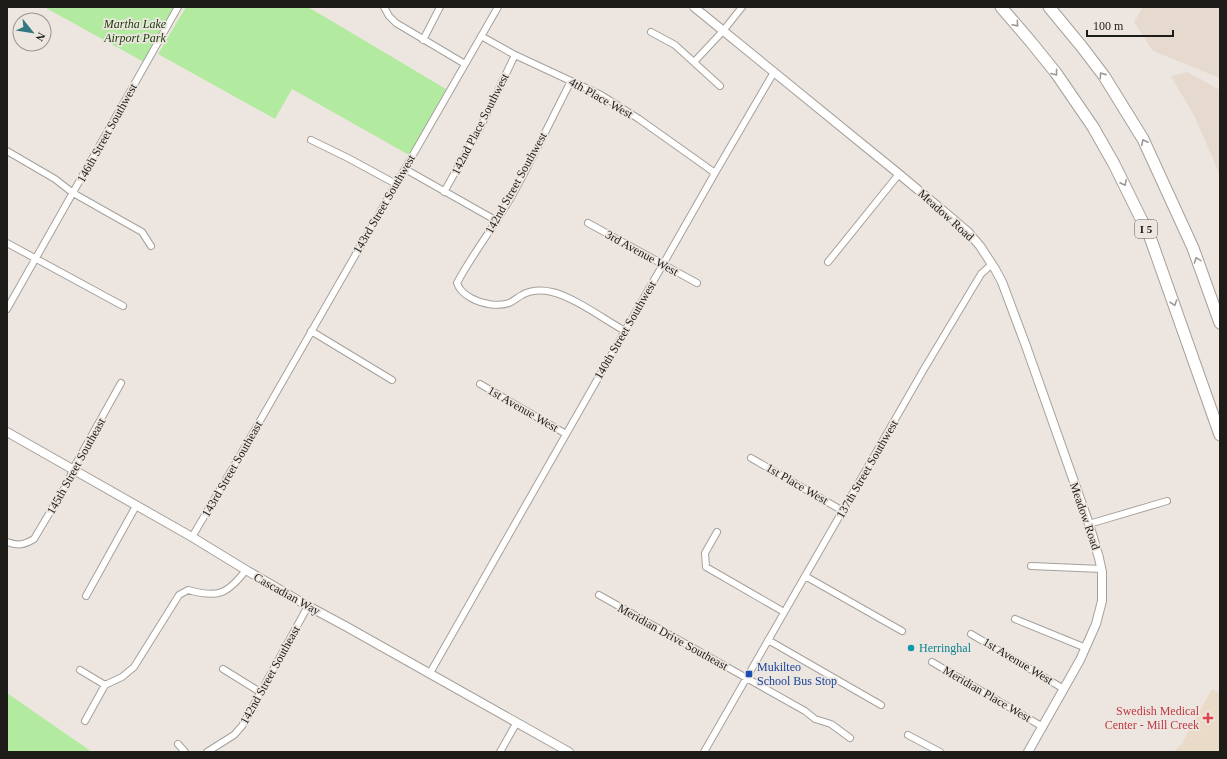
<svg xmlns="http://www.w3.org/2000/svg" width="1227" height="759" viewBox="0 0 1227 759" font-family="Georgia,serif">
	<rect width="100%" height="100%" fill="#ede6e0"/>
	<!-- built -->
	<path fill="#e6dacf" d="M 1143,7 L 1220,7 L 1220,78 L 1153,51 L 1134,22 Z
		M 1187,72 L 1220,90 L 1220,175 L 1195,117 L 1171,76 Z"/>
	<!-- medical -->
	<path fill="#eadbc8" d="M 1212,689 L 1220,693 L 1220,752 L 1173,752 L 1182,743 Z"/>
	<!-- green -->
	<path fill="#b2eaa0" d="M 44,7 L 175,7 L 144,62 Z
		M 186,7 L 308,7 L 446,89 L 409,155 L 292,89 L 275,119 L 158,54 Z
		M 7,693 L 92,752 L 7,752 Z"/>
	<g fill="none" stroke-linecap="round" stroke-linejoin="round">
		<!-- street casing -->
		<g stroke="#a6a09a" stroke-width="8">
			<path id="street" d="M 384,7 L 389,16 L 396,23 L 465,64
				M 651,32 L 675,45 L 720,86
				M 481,36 L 515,55 L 601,95 L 639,119 L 715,173
				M 423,40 L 440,7
				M 694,62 L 723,31 L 742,7
				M 571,81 C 552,118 534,156 514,192 C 497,223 474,251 457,283 C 459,290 464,294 471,298 C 482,304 497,307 509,303 C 514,301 518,297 522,295 C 531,290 543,290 552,292 C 574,297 605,320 625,331
				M 311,140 L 348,158 L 396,184
				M 7,151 L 55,179 L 73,193 L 142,232 L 151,246
				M 405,169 L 497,221
				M 444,192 L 480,128 L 515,55
				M 588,223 L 697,283
				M 7,243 L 123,306
				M 828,262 L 899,174
				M 7,309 L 178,7
				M 311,331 L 392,380
				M 480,384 L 566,434
				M 751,458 L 843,511
				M 1089,524 L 1167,501
				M 717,532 L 705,553 L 706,567 L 784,612
				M 192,537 L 238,459 L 498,7
				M 7,542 C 18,546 24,545 34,539 L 68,482 L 73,469 L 121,383
				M 1031,566 L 1102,569
				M 805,576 L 902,631
				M 599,595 L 805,711 L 815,719 L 831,724 L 850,738
				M 86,596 L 136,506
				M 1015,619 L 1086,648
				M 971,634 L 1064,689
				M 768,640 L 881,705
				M 932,662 L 1043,727
				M 223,669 L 260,692
				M 80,670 L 105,685
				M 430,673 L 715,173 L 774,72
				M 85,721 L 105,685 L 122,677 L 134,667 L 179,595 L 188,590 C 217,598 227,595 246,570
				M 908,735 L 940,752
				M 178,744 L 185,752
				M 207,752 L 234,735 L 242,726 L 308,606
				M 500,752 L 517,722
				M 704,752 L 924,369 L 981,274 L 992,264"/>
		</g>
		<!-- secondary casing -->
		<g stroke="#a6a09a" stroke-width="10">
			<path id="secondary" d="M 694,7 L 899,174 L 953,219 L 968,232 L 980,246 L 995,269 L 1002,282 L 1026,346 L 1089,524 L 1099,558 L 1102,572 L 1102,601 L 1096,624 L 1080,660 L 1028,752
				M 7,432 L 192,537 L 246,570 L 308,606 L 347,627 L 569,752"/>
		</g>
		<!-- highway casing -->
		<g stroke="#a6a09a" stroke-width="13">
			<path id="highway" d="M 1001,7 L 1031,42 L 1056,73 L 1093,127 L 1114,164 L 1150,237 L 1220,435
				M 1049,7 L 1082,47 L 1104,76 L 1143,139 L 1193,248 L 1220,323"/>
		</g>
		<!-- street -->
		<use href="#street" stroke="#fff" stroke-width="6"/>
		<!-- secondary -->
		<use href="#secondary" stroke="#fff" stroke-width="8"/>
		<!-- highway -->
		<use href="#highway" stroke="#fff" stroke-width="11"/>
	</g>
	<!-- one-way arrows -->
	<defs><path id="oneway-chevron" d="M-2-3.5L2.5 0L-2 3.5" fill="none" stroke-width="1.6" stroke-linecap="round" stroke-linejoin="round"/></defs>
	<g stroke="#9a9998">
		<use href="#oneway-chevron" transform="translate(1016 24) rotate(49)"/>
		<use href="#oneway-chevron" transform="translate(1055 73) rotate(53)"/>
		<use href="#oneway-chevron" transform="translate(1102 75) rotate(-125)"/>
		<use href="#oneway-chevron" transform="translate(1144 142) rotate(-117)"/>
		<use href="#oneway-chevron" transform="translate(1124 183) rotate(64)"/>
		<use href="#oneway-chevron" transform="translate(1197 260) rotate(-110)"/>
		<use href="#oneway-chevron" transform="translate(1174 303) rotate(71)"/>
	</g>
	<!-- markers -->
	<circle fill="#0f9aa8" stroke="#ede6e0" stroke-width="1.5" cx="911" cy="648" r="4"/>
	<rect fill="#1a4fb4" stroke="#ede6e0" stroke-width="1.5" x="745" y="670" width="8" height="8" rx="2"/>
	<path fill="#e0444e" stroke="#ede6e0" stroke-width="1.5" d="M1206 712h4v4h4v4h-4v4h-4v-4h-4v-4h4z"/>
	<g text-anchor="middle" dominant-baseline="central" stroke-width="3.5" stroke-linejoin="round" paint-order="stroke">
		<!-- shield labels -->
		<rect fill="#ede6e0" stroke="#5c5955" stroke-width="1" x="1135" y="220" width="22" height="18" rx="3"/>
		<g font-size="11" font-weight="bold" fill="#1e1c19">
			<text x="1146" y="229">I 5</text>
		</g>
		<!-- park labels -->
		<g font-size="12" font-style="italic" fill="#163a05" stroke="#ede6e0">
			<text x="135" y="24">Martha Lake<tspan x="135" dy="14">Airport Park</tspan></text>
		</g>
		<!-- street labels -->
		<g font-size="12" fill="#1e1c19" stroke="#ede6e0">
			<text transform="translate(601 98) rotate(29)">4th Place West</text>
			<text transform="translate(480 124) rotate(-63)">142nd Place Southwest</text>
			<text transform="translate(107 133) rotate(-61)">146th Street Southwest</text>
			<text transform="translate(516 183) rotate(-61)">142nd Street Southwest</text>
			<text transform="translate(384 204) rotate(-60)">143rd Street Southwest</text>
			<text transform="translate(946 215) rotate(42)">Meadow Road</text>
			<text transform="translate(642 253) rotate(29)">3rd Avenue West</text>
			<text transform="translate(625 330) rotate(-60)">140th Street Southwest</text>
			<text transform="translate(523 409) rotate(30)">1st Avenue West</text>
			<text transform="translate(76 466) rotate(-61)">145th Street Southeast</text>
			<text transform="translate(232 469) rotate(-60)">143rd Street Southeast</text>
			<text transform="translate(867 469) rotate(-60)">137th Street Southwest</text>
			<text transform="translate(797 484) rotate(30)">1st Place West</text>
			<text transform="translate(1085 516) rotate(71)">Meadow Road</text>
			<text transform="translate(287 594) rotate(29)">Cascadian Way</text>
			<text transform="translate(673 637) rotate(29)">Meridian Drive Southeast</text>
			<text transform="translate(1018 661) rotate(31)">1st Avenue West</text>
			<text transform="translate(270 675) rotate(-61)">142nd Street Southeast</text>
			<text transform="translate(987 694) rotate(30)">Meridian Place West</text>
		</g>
		<!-- culture labels -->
		<g font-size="12" fill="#0d838f" stroke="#ede6e0" text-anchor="start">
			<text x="919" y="648">Herringhal</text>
		</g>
		<!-- transit labels -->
		<g font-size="12" fill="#164399" stroke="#ede6e0" text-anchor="start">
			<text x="757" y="667">Mukilteo<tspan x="757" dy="14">School Bus Stop</tspan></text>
		</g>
		<!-- health labels -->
		<g font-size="12" fill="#be3a42" stroke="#ede6e0" text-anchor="end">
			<text x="1199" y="711">Swedish Medical<tspan x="1199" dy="14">Center - Mill Creek</tspan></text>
		</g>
	</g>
	<!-- border -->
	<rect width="1227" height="759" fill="none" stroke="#1e1c19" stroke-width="16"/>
	<!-- north arrow -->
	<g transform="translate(32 32) rotate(120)"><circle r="19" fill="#ede6e0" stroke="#9a9590"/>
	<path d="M0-3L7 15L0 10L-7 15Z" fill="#317982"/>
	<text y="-6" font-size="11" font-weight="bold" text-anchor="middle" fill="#1e1c19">N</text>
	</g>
	<!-- scale -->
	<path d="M1087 30v6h86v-6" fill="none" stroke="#1e1c19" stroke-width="2"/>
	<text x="1093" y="30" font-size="12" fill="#1e1c19" stroke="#ede6e0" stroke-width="3" paint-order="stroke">100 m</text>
</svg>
